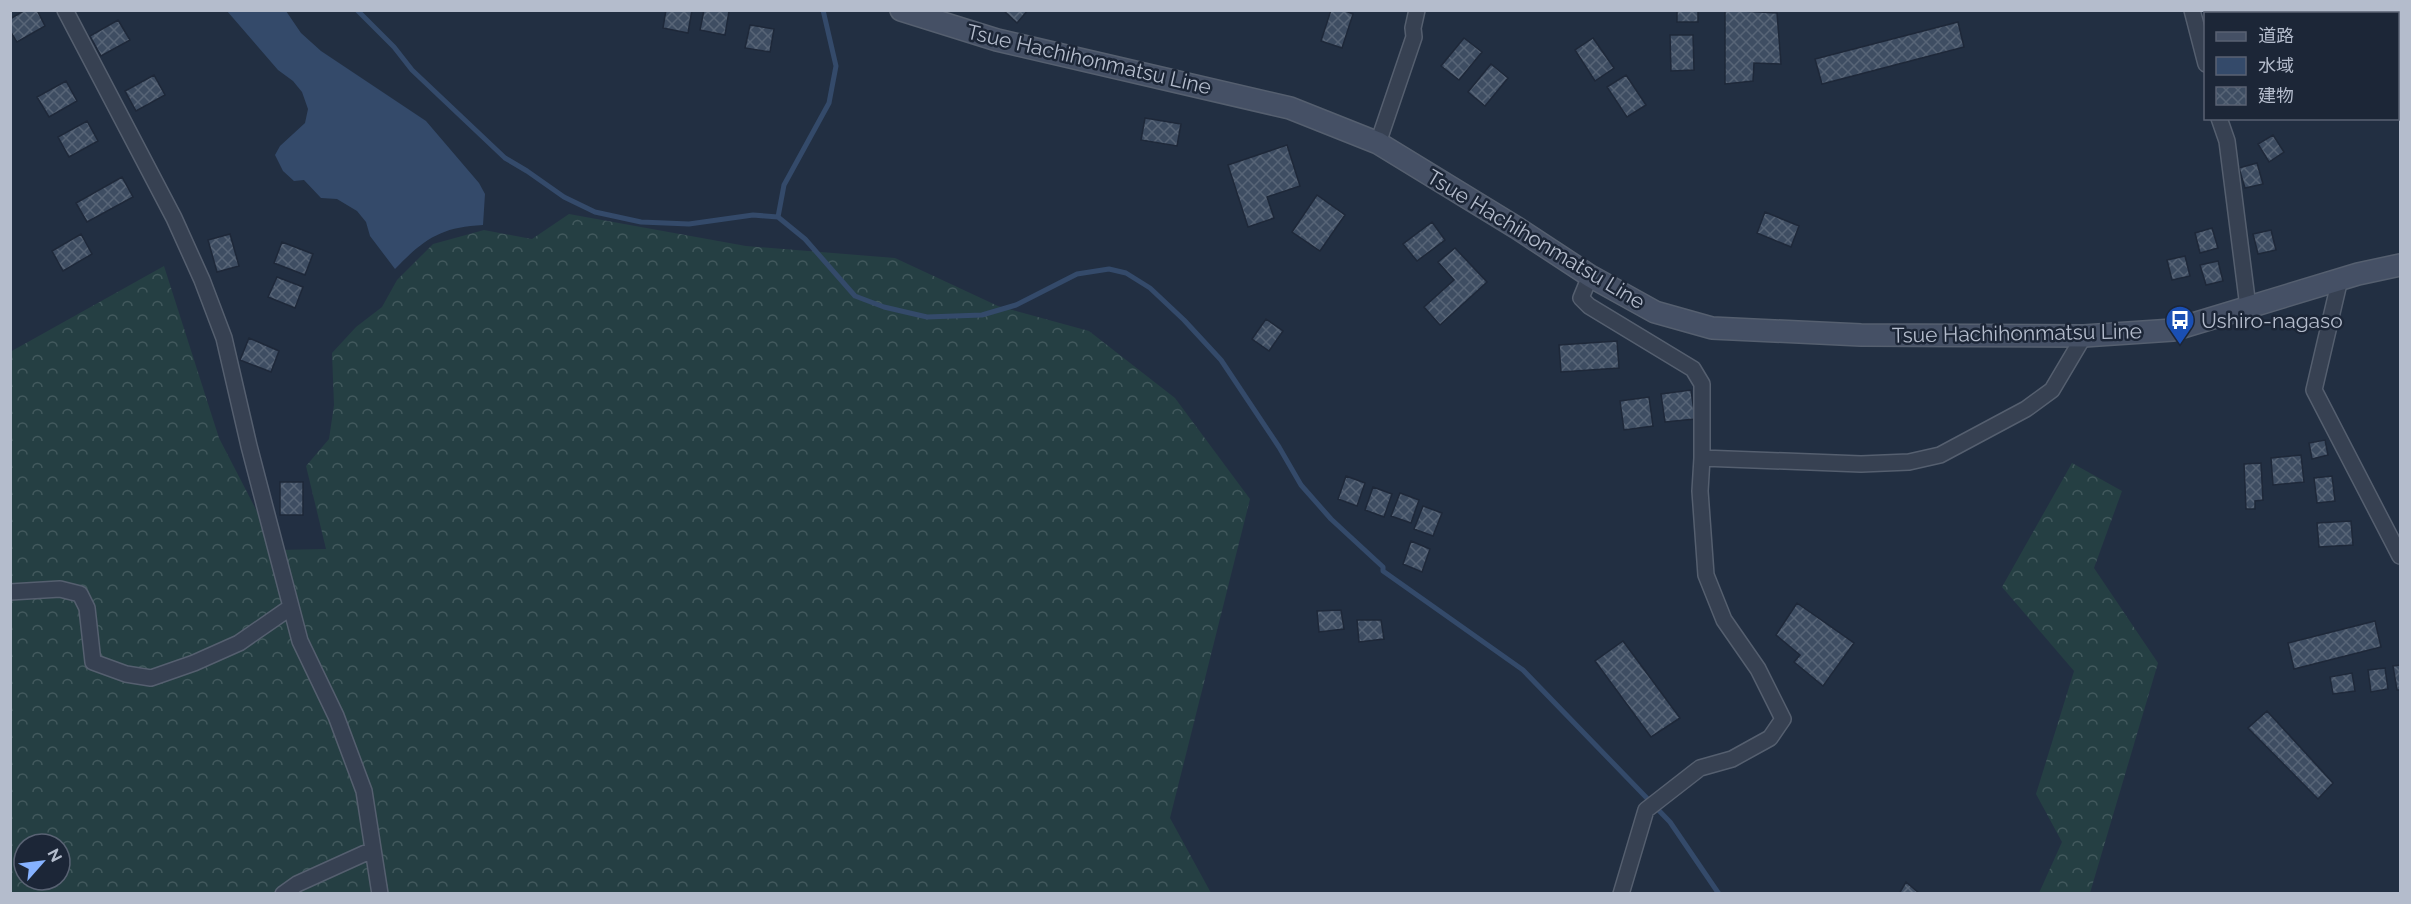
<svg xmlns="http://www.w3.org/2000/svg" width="2411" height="904" viewBox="0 0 2411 904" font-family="Raleway,'Noto Sans JP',sans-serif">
	<defs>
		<pattern id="forest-crowns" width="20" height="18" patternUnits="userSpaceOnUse" patternTransform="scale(1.5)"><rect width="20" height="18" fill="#253f43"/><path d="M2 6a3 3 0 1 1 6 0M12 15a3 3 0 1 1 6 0" fill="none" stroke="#42595d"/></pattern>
		<pattern id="building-cross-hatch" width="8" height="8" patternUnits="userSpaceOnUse" patternTransform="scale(1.5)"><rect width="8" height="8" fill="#3e4d62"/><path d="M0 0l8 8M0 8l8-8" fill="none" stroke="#586577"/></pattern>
	</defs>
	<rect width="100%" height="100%" fill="#222f42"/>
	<!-- forest -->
	<path fill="url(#forest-crowns)" fill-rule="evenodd" d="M 569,214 L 746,246 L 895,258 L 998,306 L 1089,331 L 1175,398 L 1250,499 L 1170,818 L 1211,893 L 11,893 L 10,352 L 164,266 L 219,438 L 277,550 L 326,549 L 306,466 L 329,439 L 334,405 L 332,353 L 356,327 L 382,307 L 397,280 L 433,244 L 484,230 L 532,239 ZM 24,844 L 60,844 L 60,880 L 24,880 Z
		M 2072,463 L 2122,491 L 2094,568 L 2158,663 L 2090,893 L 2039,893 L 2062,842 L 2036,794 L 2074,671 L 2002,587 Z"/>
	<!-- water -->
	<path fill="#344a6a" d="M 227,11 L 286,11 L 301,33 L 321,51 L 426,121 L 479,183 L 485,194 L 483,225 C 441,227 424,239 395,269 L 370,236 L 366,222 L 357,211 L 337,199 L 321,198 L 304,180 L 294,181 L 283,171 L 275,155 L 280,146 L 305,123 L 308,109 L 302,92 L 293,81 L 278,70 Z"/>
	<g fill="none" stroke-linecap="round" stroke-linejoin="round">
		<!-- stream -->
		<path stroke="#344a6a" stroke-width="5" d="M 357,10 L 394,47 L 412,70 L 505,158 L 527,171 L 564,197 L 595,212 L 641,222 L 689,224 L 753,215 L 778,217 L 805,239 L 855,296 L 884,307 L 927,317 L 982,315 L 1016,305 L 1077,274 L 1109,269 L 1126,273 L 1150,288 L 1184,320 L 1221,360 L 1279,447 L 1301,485 L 1331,519 L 1383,567 L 1383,571 L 1523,670 L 1670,822 L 1719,894
			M 778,217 L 784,185 L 829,103 L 836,66 L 823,10"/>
	</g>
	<!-- building -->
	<path fill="url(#building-cross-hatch)" stroke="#1e2839" stroke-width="1.5" d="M 25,10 L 37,10 L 45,26 L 17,42 L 10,31 L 10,19 Z
		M 666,10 L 692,10 L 688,33 L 663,28 Z
		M 704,10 L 729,11 L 725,35 L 700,30 Z
		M 1003,10 L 1028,10 L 1017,23 Z
		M 1331,10 L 1343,10 L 1353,14 L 1342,48 L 1321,41 Z
		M 1677,10 L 1698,10 L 1698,22 L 1677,22 Z
		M 1725,10 L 1777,13 L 1781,64 L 1754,63 L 1753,81 L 1725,84 Z
		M 118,20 L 130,40 L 101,56 L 90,36 Z
		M 1958,22 L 1964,47 L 1822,84 L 1815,59 Z
		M 750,25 L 774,29 L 770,52 L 745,48 Z
		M 1670,35 L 1693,35 L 1694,70 L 1671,71 Z
		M 1464,38 L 1482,52 L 1459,80 L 1441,66 Z
		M 1593,38 L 1614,68 L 1595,81 L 1575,50 Z
		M 1491,64 L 1508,78 L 1485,106 L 1468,92 Z
		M 154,75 L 165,95 L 136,111 L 125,91 Z
		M 1626,75 L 1646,105 L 1627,117 L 1607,87 Z
		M 66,81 L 77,101 L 49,117 L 37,97 Z
		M 1145,118 L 1181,124 L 1177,146 L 1141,140 Z
		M 87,121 L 98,141 L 69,157 L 58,137 Z
		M 2273,135 L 2284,152 L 2269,162 L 2258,144 Z
		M 1287,145 L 1300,186 L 1267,197 L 1274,218 L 1248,227 L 1228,165 Z
		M 2257,163 L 2263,184 L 2245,188 L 2239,168 Z
		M 122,177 L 133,197 L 87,222 L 76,203 Z
		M 1317,195 L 1345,215 L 1320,251 L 1292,232 Z
		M 1765,212 L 1799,226 L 1791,247 L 1757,233 Z
		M 1432,222 L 1445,240 L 1417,261 L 1403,244 Z
		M 2212,228 L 2218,248 L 2200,253 L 2195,233 Z
		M 2271,230 L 2276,250 L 2258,254 L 2253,234 Z
		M 81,234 L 92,254 L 63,271 L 52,251 Z
		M 230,234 L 239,266 L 217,272 L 208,240 Z
		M 282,242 L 313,254 L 305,275 L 274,263 Z
		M 1455,248 L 1487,282 L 1440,325 L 1424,307 L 1454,280 L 1438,262 Z
		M 2185,256 L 2190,276 L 2172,280 L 2167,260 Z
		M 2218,261 L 2223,281 L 2206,285 L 2200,265 Z
		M 277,277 L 303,287 L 295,308 L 268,297 Z
		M 1266,319 L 1283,331 L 1269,351 L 1252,339 Z
		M 249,338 L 279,351 L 271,372 L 240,360 Z
		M 1617,341 L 1619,368 L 1561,372 L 1559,345 Z
		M 1691,390 L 1695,419 L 1665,422 L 1661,394 Z
		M 1649,397 L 1653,426 L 1624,430 L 1620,401 Z
		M 2325,440 L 2328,455 L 2312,459 L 2309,443 Z
		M 2301,455 L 2304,482 L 2273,485 L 2271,458 Z
		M 2261,463 L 2263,500 L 2255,501 L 2255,509 L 2246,509 L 2244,464 Z
		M 1346,476 L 1365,483 L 1357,506 L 1338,499 Z
		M 2332,476 L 2335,501 L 2317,503 L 2314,478 Z
		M 280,482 L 303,482 L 303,515 L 280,515 Z
		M 1373,487 L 1392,494 L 1384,517 L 1365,510 Z
		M 1400,493 L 1419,500 L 1411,523 L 1391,516 Z
		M 1423,506 L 1442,513 L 1433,536 L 1414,529 Z
		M 2351,521 L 2353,545 L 2319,547 L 2317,523 Z
		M 1411,541 L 1430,549 L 1422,572 L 1403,564 Z
		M 1797,603 L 1854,643 L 1823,686 L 1794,662 L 1800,655 L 1776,635 Z
		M 1341,610 L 1344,629 L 1319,632 L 1317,611 Z
		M 1357,620 L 1381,620 L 1384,639 L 1359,642 Z
		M 2375,621 L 2381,647 L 2294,669 L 2288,643 Z
		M 1623,641 L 1680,718 L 1651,737 L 1595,661 Z
		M 2400,665 L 2400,690 L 2397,690 L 2393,666 Z
		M 2385,668 L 2388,689 L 2371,692 L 2368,670 Z
		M 2352,673 L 2355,691 L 2333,694 L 2330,677 Z
		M 2267,711 L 2333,783 L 2318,799 L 2248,728 Z
		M 1906,882 L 1920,894 L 1899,894 Z"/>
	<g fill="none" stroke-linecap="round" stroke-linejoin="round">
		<!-- minor casing -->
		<g stroke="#555f6f" stroke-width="18">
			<path id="minor" d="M 65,10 L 174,218 L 202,280 L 224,338 L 249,446 L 300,641 L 336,716 L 364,791 L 380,894
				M 2192,10 L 2206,64
				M 2219,118 L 2227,141 L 2248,307
				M 1378,143 L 1414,37 L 1413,28 L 1417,10
				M 1590,276 L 1581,298 L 1589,306 L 1693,369 L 1702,384 L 1702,458 L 1700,491 L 1706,575 L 1724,620 L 1758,669 L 1783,719 L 1770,738 L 1732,759 L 1700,768 L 1646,810 L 1621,894
				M 2340,279 L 2314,390 L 2400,556
				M 1702,458 L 1861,464 L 1909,462 L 1940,455 L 2026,409 L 2052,390 L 2084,336
				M 10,592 L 60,589 L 80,594 L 87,608 L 93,662 L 126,674 L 151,678 L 194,663 L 239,643 L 291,607
				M 283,894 L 297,884 L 372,850"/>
		</g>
		<!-- secondary casing -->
		<g stroke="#555f6f" stroke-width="24">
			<path id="secondary" d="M 901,10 L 997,40 L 1290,108 L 1378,143 L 1517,228 L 1590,276 L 1655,312 L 1712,328 L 1861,335 L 2084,336 L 2173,330 L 2358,274 L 2400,265"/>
		</g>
		<!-- minor -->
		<use href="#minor" stroke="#374152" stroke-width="15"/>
		<!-- secondary -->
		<use href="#secondary" stroke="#455065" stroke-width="21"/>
	</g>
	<!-- icons -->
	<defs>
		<g id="bus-pin" transform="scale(1.5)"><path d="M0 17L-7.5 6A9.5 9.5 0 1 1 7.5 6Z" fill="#1a4fb4" stroke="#1c2637"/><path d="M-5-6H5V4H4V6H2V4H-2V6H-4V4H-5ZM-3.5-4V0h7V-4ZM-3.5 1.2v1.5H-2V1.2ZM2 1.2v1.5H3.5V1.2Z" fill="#fff"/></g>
	</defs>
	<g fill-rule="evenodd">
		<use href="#bus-pin" x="2180" y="320"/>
	</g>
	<g text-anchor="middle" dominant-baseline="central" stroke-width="5" stroke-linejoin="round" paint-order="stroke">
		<!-- street labels -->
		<g font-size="21" fill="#b4bccc" stroke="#1c2637">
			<text transform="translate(1089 59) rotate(13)">Tsue Hachihonmatsu Line</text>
			<text transform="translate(1536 239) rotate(31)">Tsue Hachihonmatsu Line</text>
			<text transform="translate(2017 333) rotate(-1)">Tsue Hachihonmatsu Line</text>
		</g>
		<!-- poi labels -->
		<g font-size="21" fill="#b4bccc" stroke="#1c2637" text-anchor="start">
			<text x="2201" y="320">Ushiro-nagaso</text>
		</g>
	</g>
	<!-- border -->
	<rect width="2411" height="904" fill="none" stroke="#b4bccc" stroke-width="24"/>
	<!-- legend -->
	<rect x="2204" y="12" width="195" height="108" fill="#1c2637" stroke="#596273" stroke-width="1.5"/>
	<rect x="2216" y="32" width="30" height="9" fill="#455065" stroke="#596273" stroke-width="1.5"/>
	<text x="2258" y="42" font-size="18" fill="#b4bccc">道路</text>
	<rect x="2216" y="57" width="30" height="18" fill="#344a6a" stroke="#596273" stroke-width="1.5"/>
	<text x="2258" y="72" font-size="18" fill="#b4bccc">水域</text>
	<rect x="2216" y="87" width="30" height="18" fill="url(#building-cross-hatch)" stroke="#596273" stroke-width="1.5"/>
	<text x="2258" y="102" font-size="18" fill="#b4bccc">建物</text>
	<!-- north arrow -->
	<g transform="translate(42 862) rotate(62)"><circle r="28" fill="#1c2637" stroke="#596273" stroke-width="1.5"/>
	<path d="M0-4.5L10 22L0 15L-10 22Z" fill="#86b2ff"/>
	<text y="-9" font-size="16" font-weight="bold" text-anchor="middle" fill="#b4bccc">N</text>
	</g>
</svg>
